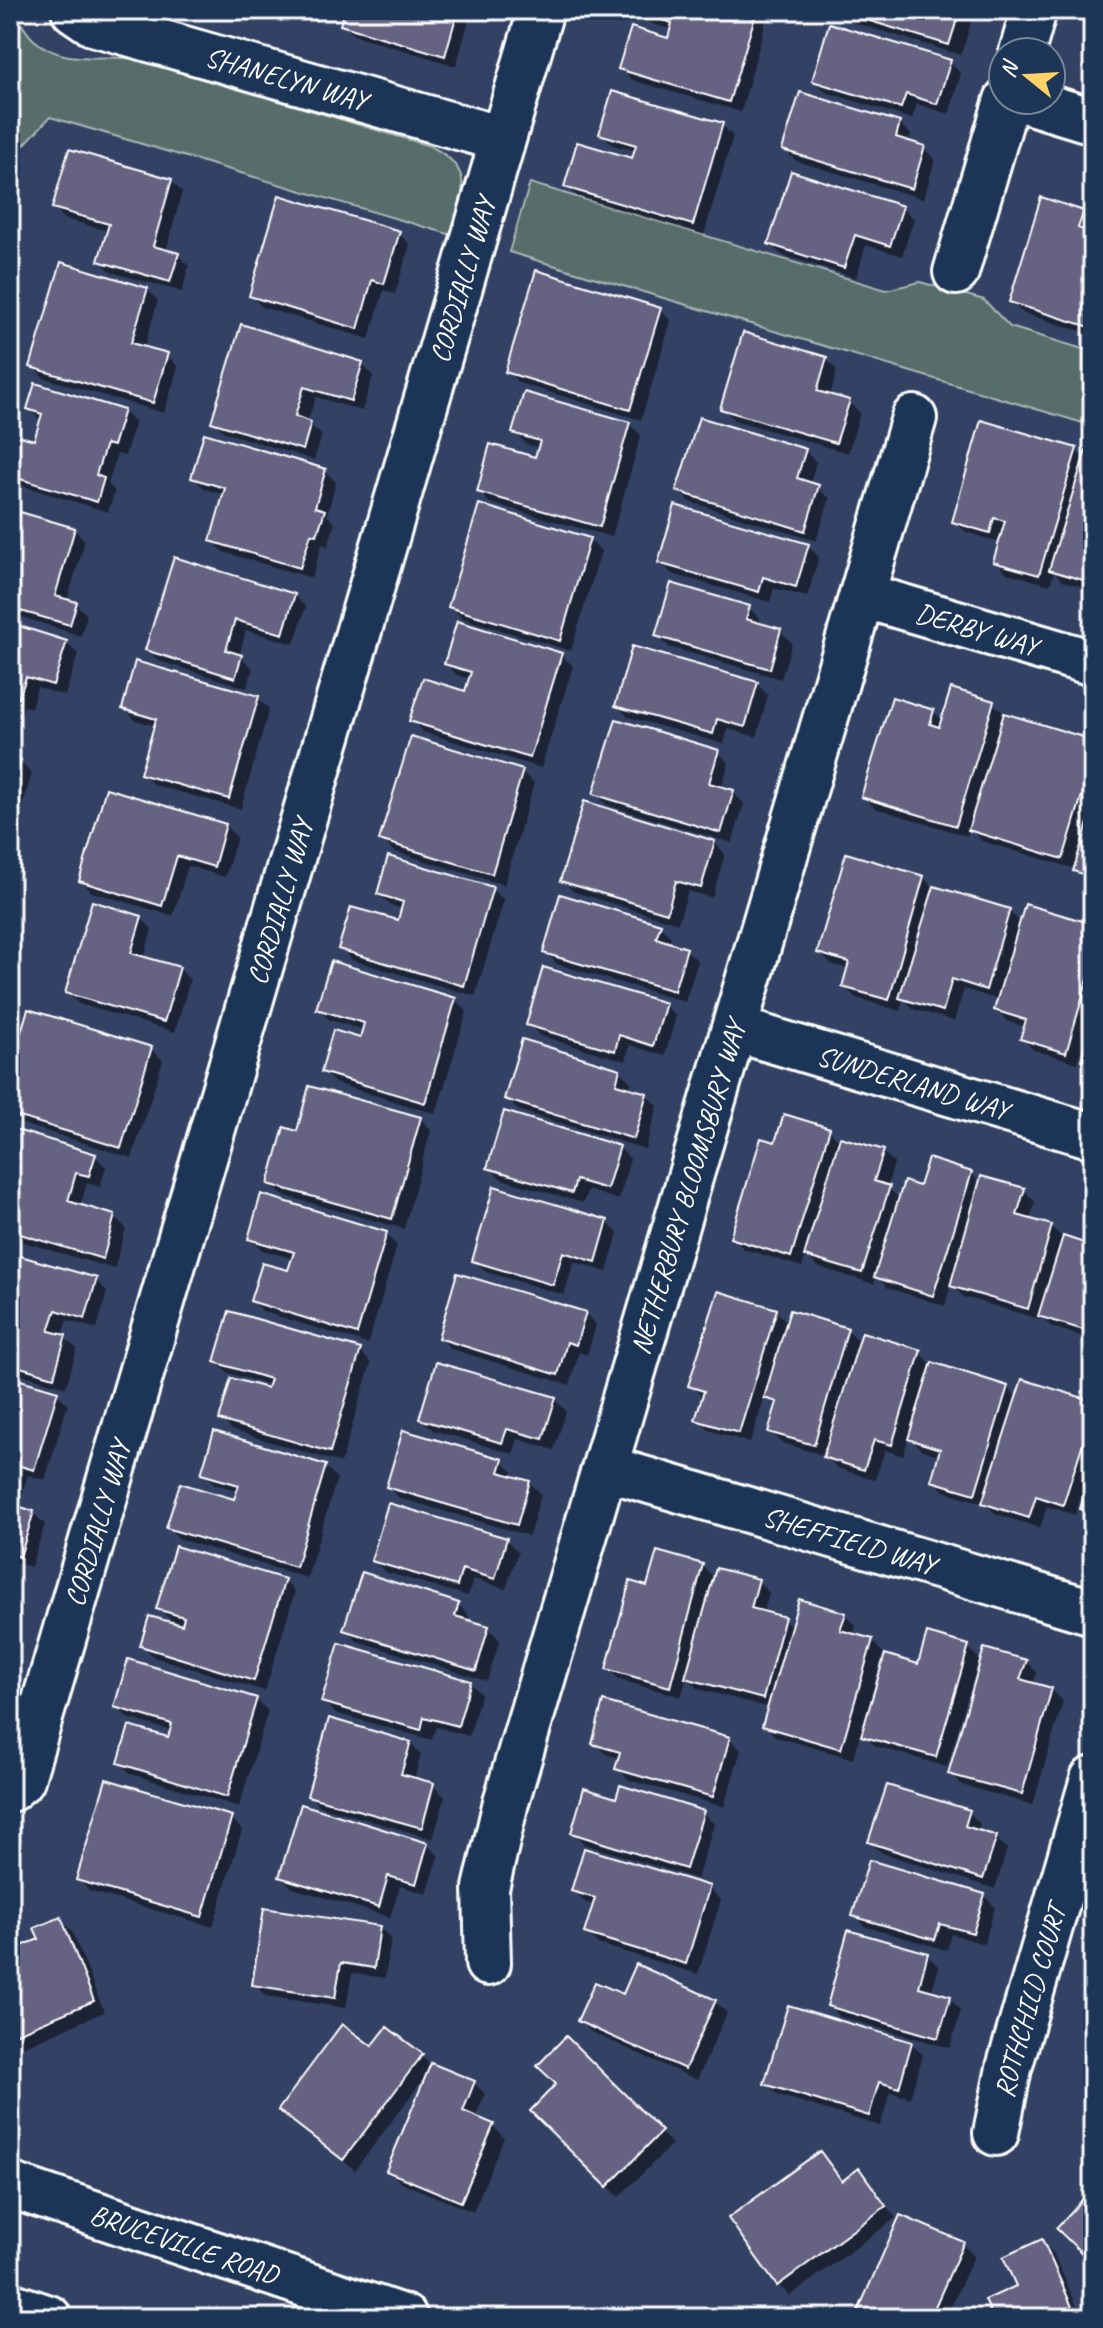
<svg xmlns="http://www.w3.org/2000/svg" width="1103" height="2328" viewBox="0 0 1103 2328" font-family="Caveat,sans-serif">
	<rect width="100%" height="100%" fill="#334264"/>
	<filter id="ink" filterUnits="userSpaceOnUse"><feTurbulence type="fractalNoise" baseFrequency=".0125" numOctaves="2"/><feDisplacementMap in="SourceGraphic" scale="16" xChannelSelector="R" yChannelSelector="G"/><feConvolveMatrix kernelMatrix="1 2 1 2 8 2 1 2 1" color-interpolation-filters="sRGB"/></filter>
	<g filter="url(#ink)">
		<!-- green -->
		<path fill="#566d69" stroke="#aab6b4" stroke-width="2" d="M 10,10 C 18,16 24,30 33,39 C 65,68 104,52 142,60 L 430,146 C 476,169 463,193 452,235 L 50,117 L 10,160 Z
			M 530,183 L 886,290 L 920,282 L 984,300 L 1010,327 L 1093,352 L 1093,426 L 509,252 Z"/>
		<!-- shadow -->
		<path fill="#0007" d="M 347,10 L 482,10 L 479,20 L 470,17 L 456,66 L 354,35 L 343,24 Z
			M 622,10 L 769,10 L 741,112 L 632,80 L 620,68 L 670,41 L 673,30 L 629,17 Z
			M 835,10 L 966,10 L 973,16 L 961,55 L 845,20 Z
			M 950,62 L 961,74 L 949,114 L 917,104 L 912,119 L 826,92 L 814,81 Z
			M 899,123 L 911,135 L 908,143 L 924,148 L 935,159 L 924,199 L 796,161 L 785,150 Z
			M 722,125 L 733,136 L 704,235 L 578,197 L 566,186 L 633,161 L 636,151 L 613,145 L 601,133 Z
			M 171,181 L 182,192 L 166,251 L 178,255 L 189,266 L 182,292 L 111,272 L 100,260 L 109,231 L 65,219 L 54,207 Z
			M 902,208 L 914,219 L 902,256 L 866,245 L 856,278 L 782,255 L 770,244 Z
			M 1082,212 L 1093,223 L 1093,335 L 1023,313 L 1011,302 Z
			M 399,233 L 410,245 L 395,294 L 384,290 L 369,339 L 262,307 L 251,296 Z
			M 147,289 L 158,301 L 144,348 L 167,355 L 178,367 L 164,413 L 44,378 L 32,366 Z
			M 660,310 L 671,321 L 641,420 L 519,383 L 507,371 Z
			M 826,359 L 837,370 L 830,396 L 848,402 L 860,413 L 848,453 L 734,420 L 723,408 Z
			M 362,364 L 373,376 L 362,411 L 316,397 L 307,423 L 322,435 L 314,460 L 224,432 L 213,421 Z
			M 29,409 L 123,411 L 135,423 L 125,456 L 117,454 L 108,484 L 115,491 L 108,512 L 10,482 L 10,435 L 35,442 L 40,420 Z
			M 629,424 L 641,435 L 612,537 L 490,503 L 479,492 L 537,459 L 540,448 L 526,444 L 515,432 Z
			M 1076,450 L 1085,459 L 1093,454 L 1093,590 L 1063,581 L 1054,572 L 1050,585 L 1007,573 L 995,561 L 1000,543 L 966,532 L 954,521 Z
			M 805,451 L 816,462 L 810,484 L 830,498 L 816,541 L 690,502 L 679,491 Z
			M 325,471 L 336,482 L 327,515 L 335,523 L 328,546 L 322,544 L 312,578 L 223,552 L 212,540 L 225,495 L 205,489 L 193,478 Z
			M 10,511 L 74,529 L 85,541 L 67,601 L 76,604 L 87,615 L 81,636 L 10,613 Z
			M 589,539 L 601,551 L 571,651 L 462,618 L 450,606 Z
			M 807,545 L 819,557 L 807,597 L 774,588 L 770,602 L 672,574 L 660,562 Z
			M 294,595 L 306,607 L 294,644 L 246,630 L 239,656 L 253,668 L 247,688 L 159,661 L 147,650 Z
			M 749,608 L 760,619 L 759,625 L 780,631 L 792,643 L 781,679 L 669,647 L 657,635 Z
			M 10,625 L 66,642 L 78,654 L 65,696 L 37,687 L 31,708 L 24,706 L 14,741 L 10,739 Z
			M 561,655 L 573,666 L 541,768 L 423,732 L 412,721 L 467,693 L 471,679 L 457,675 L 446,663 Z
			M 757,684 L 768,695 L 757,737 L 728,729 L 724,744 L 628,717 L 617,705 Z
			M 257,698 L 269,709 L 241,809 L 154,785 L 142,773 L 156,726 L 135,720 L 124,708 Z
			M 993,703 L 1005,714 L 1093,742 L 1093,884 L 1076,869 L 982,841 L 970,828 L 967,836 L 875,808 L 863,796 L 933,711 L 943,721 Z
			M 718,752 L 729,763 L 721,789 L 733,792 L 744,804 L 732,843 L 607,805 L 595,793 Z
			M 10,759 L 20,762 L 32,774 L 10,845 Z
			M 522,772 L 534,783 L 504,885 L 393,851 L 382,839 Z
			M 225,826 L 237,837 L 225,877 L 188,866 L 173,916 L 92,892 L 81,880 Z
			M 714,842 L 725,854 L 712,898 L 688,891 L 678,923 L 574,892 L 562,880 Z
			M 923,877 L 934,888 L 1009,911 L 1021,923 L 1093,926 L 1093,1011 L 1077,1063 L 1034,1050 L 1022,1039 L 1026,1027 L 1007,1021 L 996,1009 L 999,1000 L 964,989 L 954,1021 L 913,1009 L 903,999 L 900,1011 L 856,998 L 844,987 L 849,969 L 831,964 L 820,953 Z
			M 492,889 L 504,900 L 475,996 L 352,960 L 341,948 L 399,923 L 403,909 L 390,905 L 379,894 Z
			M 141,918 L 152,929 L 144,958 L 179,968 L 190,980 L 175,1032 L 79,1004 L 68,993 Z
			M 660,926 L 671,937 L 669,944 L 686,950 L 698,961 L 685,1002 L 557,964 L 545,952 Z
			M 455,1000 L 467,1011 L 436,1114 L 335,1083 L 323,1072 L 361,1040 L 364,1030 L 330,1020 L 318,1008 Z
			M 665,1005 L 676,1016 L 665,1056 L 630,1045 L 626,1061 L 540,1036 L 529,1025 Z
			M 151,1049 L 163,1060 L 132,1158 L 10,1120 L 10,1075 Z
			M 619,1071 L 631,1082 L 629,1090 L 646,1095 L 658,1106 L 645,1149 L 518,1110 L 506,1099 Z
			M 420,1118 L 431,1130 L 404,1229 L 282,1195 L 270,1184 L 298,1133 Z
			M 10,1130 L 95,1156 L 106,1167 L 100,1187 L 87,1183 L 80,1207 L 114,1217 L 126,1228 L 114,1269 L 10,1238 Z
			M 829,1130 L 841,1142 L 882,1151 L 894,1163 L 887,1187 L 900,1199 L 921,1188 L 971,1173 L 981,1184 L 1024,1190 L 1035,1202 L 1030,1221 L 1051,1227 L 1063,1238 L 1093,1248 L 1093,1340 L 1052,1327 L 1040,1316 L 1039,1319 L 964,1297 L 951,1285 L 945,1306 L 888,1288 L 876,1276 L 874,1284 L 818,1267 L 806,1255 L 802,1267 L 744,1249 L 733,1238 L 776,1145 Z
			M 619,1147 L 630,1159 L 619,1200 L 588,1190 L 583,1203 L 501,1179 L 489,1167 Z
			M 607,1222 L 618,1233 L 607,1272 L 574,1262 L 564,1295 L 486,1272 L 474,1260 Z
			M 386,1234 L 397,1246 L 368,1344 L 264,1312 L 252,1301 L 289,1273 L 294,1259 L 262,1250 L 251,1238 Z
			M 10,1255 L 96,1280 L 107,1292 L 97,1329 L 67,1320 L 62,1336 L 77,1349 L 66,1387 L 10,1371 Z
			M 776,1311 L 788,1323 L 847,1329 L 861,1343 L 919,1352 L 931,1364 L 1007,1387 L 1018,1398 L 1093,1404 L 1093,1458 L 1075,1515 L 1047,1506 L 1040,1528 L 996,1514 L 986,1504 L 944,1491 L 933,1480 L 940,1456 L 922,1450 L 909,1437 L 903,1456 L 885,1450 L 875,1480 L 837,1468 L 826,1456 L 782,1443 L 771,1432 L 778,1408 L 765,1396 L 750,1443 L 709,1430 L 697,1419 L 704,1398 L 690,1385 Z
			M 585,1313 L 596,1325 L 587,1355 L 579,1352 L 570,1385 L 451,1349 L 440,1337 Z
			M 360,1351 L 371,1363 L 341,1463 L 232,1430 L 221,1419 L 268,1391 L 270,1385 L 228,1373 L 216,1362 Z
			M 10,1379 L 56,1393 L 68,1404 L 45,1480 L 28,1475 L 20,1500 L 10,1497 Z
			M 555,1399 L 566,1411 L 554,1450 L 518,1439 L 513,1454 L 433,1430 L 421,1419 Z
			M 501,1461 L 513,1472 L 512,1477 L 529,1482 L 541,1494 L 529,1536 L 399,1498 L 388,1486 Z
			M 325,1466 L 337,1478 L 307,1578 L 179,1539 L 168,1528 L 235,1502 L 239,1491 L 215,1484 L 203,1473 Z
			M 1093,1472 L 1093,1520 L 1082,1509 Z
			M 10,1506 L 33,1513 L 45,1524 L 31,1567 L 10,1561 Z
			M 506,1540 L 518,1552 L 506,1589 L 473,1579 L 468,1596 L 385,1572 L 373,1560 Z
			M 702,1566 L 715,1578 L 758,1581 L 769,1593 L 763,1614 L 784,1619 L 793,1628 L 845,1614 L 856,1626 L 853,1636 L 872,1641 L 883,1653 L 871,1696 L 875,1697 L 919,1667 L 968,1647 L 979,1659 L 947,1767 L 875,1746 L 861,1732 L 853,1759 L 776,1737 L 765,1725 L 770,1708 L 699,1689 L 687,1677 L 681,1697 L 620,1680 L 608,1669 L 649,1588 Z
			M 284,1581 L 295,1592 L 265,1691 L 154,1657 L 142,1646 L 183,1628 L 184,1624 L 170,1619 L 158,1608 Z
			M 458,1604 L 469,1616 L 467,1622 L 488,1628 L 500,1640 L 487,1681 L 357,1641 L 346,1629 Z
			M 1026,1661 L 1037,1673 L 1033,1684 L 1051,1689 L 1063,1701 L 1033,1805 L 962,1785 L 951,1773 Z
			M 470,1683 L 481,1694 L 469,1736 L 436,1727 L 432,1740 L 335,1713 L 324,1701 Z
			M 256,1700 L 268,1711 L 239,1807 L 131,1774 L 120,1763 L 169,1740 L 172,1731 L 128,1718 L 116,1706 Z
			M 729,1739 L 741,1750 L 724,1807 L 629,1780 L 617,1768 L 620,1758 L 606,1754 L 594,1743 Z
			M 410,1743 L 421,1755 L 414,1780 L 433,1785 L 445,1797 L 433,1839 L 320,1806 L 309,1795 Z
			M 617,1800 L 702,1812 L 714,1824 L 697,1879 L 584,1844 L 573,1832 Z
			M 969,1812 L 980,1824 L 978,1832 L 996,1838 L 1007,1849 L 995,1889 L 882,1853 L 870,1842 Z
			M 231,1818 L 242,1830 L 213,1927 L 89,1891 L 78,1879 Z
			M 427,1845 L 439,1856 L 427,1894 L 400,1886 L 390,1917 L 292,1888 L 281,1876 Z
			M 709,1888 L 721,1900 L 698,1974 L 598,1944 L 587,1932 L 595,1905 L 585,1902 L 573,1890 Z
			M 984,1895 L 995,1907 L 984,1944 L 951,1934 L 947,1950 L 866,1927 L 855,1915 Z
			M 60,1920 L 72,1931 L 104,2012 L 18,2049 L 10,2041 L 10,1934 L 17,1950 L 41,1940 Z
			M 379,1927 L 391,1939 L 385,1978 L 352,1973 L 346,2008 L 266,1996 L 254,1984 Z
			M 927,1955 L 939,1967 L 931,1993 L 949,1998 L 961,2010 L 950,2048 L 840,2017 L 829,2005 Z
			M 637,1967 L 715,2002 L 727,2013 L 697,2080 L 591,2032 L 579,2020 L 624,1997 Z
			M 566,2039 L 672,2144 L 619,2197 L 533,2111 L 558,2084 Z
			M 911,2043 L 923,2055 L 910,2098 L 891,2092 L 880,2126 L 778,2095 L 766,2083 Z
			M 372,2049 L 421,2056 L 430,2064 L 474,2083 L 485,2094 L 475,2119 L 493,2126 L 504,2138 L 473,2212 L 400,2182 L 389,2170 L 425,2077 L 355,2170 L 280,2110 Z
			M 820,2153 L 844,2182 L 858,2171 L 896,2218 L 790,2296 L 778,2285 Z
			M 1041,2242 L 1053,2253 L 1082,2318 L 995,2318 L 1018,2287 Z
			M 962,2244 L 974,2256 L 946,2318 L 857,2318 Z"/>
		<!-- building -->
		<path fill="#666282" stroke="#fff" stroke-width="2" d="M 345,10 L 458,10 L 445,56 L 340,25 Z
			M 629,10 L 757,10 L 729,102 L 618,69 L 631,27 L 668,38 L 672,23 Z
			M 834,10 L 960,10 L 949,45 Z
			M 829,23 L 951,60 L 937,104 L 906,94 L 901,108 L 812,81 Z
			M 612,91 L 723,123 L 693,225 L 564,187 L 577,142 L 632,158 L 636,145 L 599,134 Z
			M 800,92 L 900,122 L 896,137 L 925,146 L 912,189 L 782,150 Z
			M 69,149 L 172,179 L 153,246 L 179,253 L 170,282 L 98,261 L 109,224 L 52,208 Z
			M 791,171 L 903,206 L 890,246 L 855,235 L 844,268 L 768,244 Z
			M 279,195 L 400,231 L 384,284 L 372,280 L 358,329 L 249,296 Z
			M 1041,197 L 1084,211 L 1078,228 L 1089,232 L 1093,218 L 1093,328 L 1009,302 Z
			M 61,262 L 148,288 L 131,343 L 168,353 L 153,403 L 30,367 Z
			M 536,270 L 661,308 L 630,410 L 505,372 Z
			M 241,324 L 363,362 L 351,401 L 304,387 L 295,416 L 311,422 L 303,450 L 211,422 Z
			M 743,332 L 827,357 L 817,391 L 850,400 L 836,443 L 720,409 Z
			M 35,383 L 124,410 L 113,446 L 106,444 L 96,475 L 104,478 L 97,502 L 10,476 L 10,433 L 34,440 L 42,414 L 27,409 Z
			M 524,392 L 630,422 L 600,527 L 477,492 L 490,444 L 535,457 L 540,441 L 512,433 Z
			M 699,417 L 806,449 L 797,478 L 819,485 L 805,531 L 676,491 Z
			M 981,420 L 1077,448 L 1039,575 L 993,562 L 1005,521 L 994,518 L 990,533 L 952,522 Z
			M 204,433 L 326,469 L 315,507 L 325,510 L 317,535 L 311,534 L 300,568 L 210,541 L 225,488 L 191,478 Z
			M 1086,450 L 1093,452 L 1093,583 L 1049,570 Z
			M 479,504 L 590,538 L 560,641 L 448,607 Z
			M 675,505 L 809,544 L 796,587 L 763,577 L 759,592 L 658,563 Z
			M 10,509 L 75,528 L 55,596 L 77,602 L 70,625 L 10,608 Z
			M 174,557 L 295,594 L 283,634 L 235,620 L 226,650 L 242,655 L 235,678 L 145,650 Z
			M 671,583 L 750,606 L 746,619 L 781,629 L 770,669 L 655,636 Z
			M 457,621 L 562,653 L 530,758 L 409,721 L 423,678 L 465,691 L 471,672 L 444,664 Z
			M 10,623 L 67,641 L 53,685 L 26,677 L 19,698 L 13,696 L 10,706 Z
			M 632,646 L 758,682 L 745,727 L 717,719 L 713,734 L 615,706 Z
			M 135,661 L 259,696 L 229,799 L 140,774 L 156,719 L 122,709 Z
			M 951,688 L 994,701 L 956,826 L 861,797 L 892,697 L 934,710 L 930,724 L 939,727 Z
			M 1004,713 L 1093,740 L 1093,759 L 1063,859 L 968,830 Z
			M 616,719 L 719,750 L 709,783 L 734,790 L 721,833 L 593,794 Z
			M 411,736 L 523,770 L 492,874 L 379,840 Z
			M 10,757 L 21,760 L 10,797 Z
			M 106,788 L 226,824 L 214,867 L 177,856 L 162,906 L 79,881 Z
			M 584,801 L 715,841 L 701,888 L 676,881 L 667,913 L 560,881 Z
			M 1093,807 L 1093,877 L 1073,871 Z
			M 846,853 L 924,876 L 889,1000 L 842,987 L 849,962 L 817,953 Z
			M 388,856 L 493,887 L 464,986 L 338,949 L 351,907 L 398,920 L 403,902 L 377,894 Z
			M 934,886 L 1010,909 L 986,990 L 952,979 L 943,1011 L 899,998 Z
			M 560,894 L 661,924 L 656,938 L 687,948 L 674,991 L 543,953 Z
			M 92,901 L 142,916 L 131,953 L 180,967 L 164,1022 L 65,993 Z
			M 1025,904 L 1093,924 L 1093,962 L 1066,1053 L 1020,1039 L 1026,1020 L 994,1010 Z
			M 331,961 L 456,998 L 425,1103 L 321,1072 L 333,1030 L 360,1038 L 364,1023 L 316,1009 Z
			M 543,967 L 666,1003 L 653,1046 L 619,1035 L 615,1051 L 526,1025 Z
			M 28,1009 L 152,1047 L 121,1148 L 10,1114 L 10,1068 Z
			M 1093,1020 L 1093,1063 L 1081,1060 Z
			M 522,1039 L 620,1069 L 616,1084 L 647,1093 L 634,1139 L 504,1099 Z
			M 309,1086 L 421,1117 L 392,1219 L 268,1184 L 284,1127 L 297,1131 Z
			M 504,1111 L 620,1146 L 607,1189 L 576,1180 L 572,1193 L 487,1168 Z
			M 784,1114 L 830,1128 L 791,1257 L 730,1238 L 761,1138 L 775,1142 Z
			M 10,1128 L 96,1154 L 89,1176 L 76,1173 L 68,1201 L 115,1215 L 103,1259 L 10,1231 Z
			M 840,1137 L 884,1150 L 874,1181 L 890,1186 L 862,1273 L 804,1256 Z
			M 928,1158 L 972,1172 L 933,1296 L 874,1277 L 904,1181 L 919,1186 Z
			M 981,1176 L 1025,1188 L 1017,1215 L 1052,1225 L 1028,1309 L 950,1286 Z
			M 494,1186 L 608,1220 L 596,1262 L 563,1252 L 553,1285 L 472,1261 Z
			M 261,1194 L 387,1232 L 357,1334 L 250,1301 L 262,1263 L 288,1270 L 294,1252 L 248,1239 Z
			M 1063,1236 L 1093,1246 L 1093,1333 L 1038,1316 Z
			M 10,1253 L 97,1278 L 85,1319 L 56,1310 L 49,1331 L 66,1335 L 54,1377 L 10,1364 Z
			M 457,1273 L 586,1312 L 576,1345 L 567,1342 L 558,1375 L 438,1338 Z
			M 718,1291 L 777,1309 L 739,1433 L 695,1420 L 704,1391 L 688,1386 Z
			M 790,1310 L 848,1328 L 814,1445 L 768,1432 L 777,1402 L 764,1398 Z
			M 229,1311 L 361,1349 L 330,1452 L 219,1420 L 231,1378 L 267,1388 L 270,1379 L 214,1362 Z
			M 862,1332 L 921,1350 L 892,1445 L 874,1440 L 864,1470 L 823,1457 Z
			M 436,1362 L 556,1397 L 543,1439 L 507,1429 L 502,1443 L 419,1419 Z
			M 932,1362 L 1008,1386 L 975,1494 L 931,1481 L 940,1449 L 908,1439 Z
			M 10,1377 L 58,1391 L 34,1470 L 17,1465 L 10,1487 Z
			M 1022,1379 L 1093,1401 L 1093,1412 L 1063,1505 L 1036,1496 L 1029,1518 L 982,1503 Z
			M 403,1430 L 503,1459 L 499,1472 L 530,1481 L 517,1525 L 386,1487 Z
			M 214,1431 L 326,1465 L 296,1567 L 166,1528 L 180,1483 L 234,1499 L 239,1485 L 201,1474 Z
			M 1093,1466 L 1093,1513 L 1080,1509 Z
			M 388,1503 L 507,1538 L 495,1579 L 462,1569 L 457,1586 L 371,1561 Z
			M 10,1504 L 34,1511 L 20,1557 L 10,1554 Z
			M 175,1546 L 285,1579 L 254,1681 L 140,1646 L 149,1616 L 182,1625 L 184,1617 L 156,1609 Z
			M 657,1551 L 703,1564 L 670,1687 L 606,1669 L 630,1581 L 647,1586 Z
			M 716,1568 L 759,1579 L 751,1608 L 785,1617 L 763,1699 L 685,1678 Z
			M 362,1572 L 459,1603 L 455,1616 L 489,1626 L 476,1671 L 343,1630 Z
			M 799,1599 L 846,1613 L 840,1630 L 873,1639 L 841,1749 L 762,1726 Z
			M 927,1633 L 969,1645 L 936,1757 L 861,1736 L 885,1654 L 918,1664 Z
			M 339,1643 L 471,1681 L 458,1726 L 424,1717 L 421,1730 L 321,1702 Z
			M 984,1648 L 1027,1660 L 1020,1679 L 1052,1688 L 1022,1794 L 948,1774 Z
			M 128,1659 L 257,1698 L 227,1797 L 118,1763 L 129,1726 L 168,1737 L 172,1724 L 114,1707 Z
			M 603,1701 L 730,1737 L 713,1797 L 615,1769 L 620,1752 L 592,1744 Z
			M 329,1718 L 411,1742 L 401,1774 L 434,1783 L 422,1828 L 307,1796 Z
			M 106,1779 L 232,1816 L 202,1917 L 76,1880 Z
			M 620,1785 L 704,1811 L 686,1869 L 571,1833 L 584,1788 L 616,1798 Z
			M 887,1785 L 970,1810 L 965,1826 L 997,1836 L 983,1879 L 868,1842 Z
			M 301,1804 L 428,1843 L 416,1884 L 388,1876 L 379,1907 L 279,1877 Z
			M 584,1848 L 710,1886 L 686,1964 L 584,1933 L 595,1898 L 571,1891 Z
			M 869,1860 L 985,1894 L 973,1933 L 940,1924 L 935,1940 L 852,1916 Z
			M 264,1908 L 380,1926 L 374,1968 L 341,1963 L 335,1998 L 252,1985 Z
			M 61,1917 L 94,2001 L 10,2036 L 10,1946 L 12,1950 L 39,1939 L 34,1928 Z
			M 848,1930 L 928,1953 L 919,1987 L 951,1996 L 938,2038 L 827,2006 Z
			M 636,1964 L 716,2000 L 685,2069 L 577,2021 L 595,1982 L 623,1994 Z
			M 788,2005 L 912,2042 L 899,2088 L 879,2082 L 869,2116 L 764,2084 Z
			M 342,2024 L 372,2046 L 387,2027 L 423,2054 L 343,2160 L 278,2110 Z
			M 566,2036 L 662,2131 L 607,2187 L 530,2111 L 556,2084 L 537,2066 Z
			M 431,2063 L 475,2081 L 463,2111 L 494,2124 L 461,2202 L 386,2171 Z
			M 820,2151 L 842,2181 L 859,2168 L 886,2206 L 777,2286 L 728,2218 Z
			M 1085,2197 L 1093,2205 L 1093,2264 L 1056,2228 Z
			M 900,2215 L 964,2242 L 930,2318 L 855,2318 Z
			M 1042,2239 L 1077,2318 L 993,2318 L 985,2300 L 1016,2286 L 1003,2257 Z"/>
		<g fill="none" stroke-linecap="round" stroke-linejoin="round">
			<!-- minor casing -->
			<g stroke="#fff" stroke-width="50">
				<g id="minor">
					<path id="s1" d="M 74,10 L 93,23 L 501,139"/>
					<path d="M 1022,52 L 1034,10"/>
					<path d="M 1024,100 L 1093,121"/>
					<path d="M 956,272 L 1007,100"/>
					<path id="s2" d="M 862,595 L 1093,663"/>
					<path id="s3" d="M 735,1029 L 1093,1136"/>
					<path id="s4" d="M 606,1468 L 1093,1612"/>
					<path id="s5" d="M 10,1789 L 22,1779 L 541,10"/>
					<path id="s6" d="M 488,1963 L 486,1888 L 506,1802 L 914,418"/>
					<path id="s7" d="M 996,2133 L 1009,2068 L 1093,1779"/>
				</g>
			</g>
			<!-- secondary casing -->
			<g stroke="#fff" stroke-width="50">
				<g id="secondary">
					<path id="s8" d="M 10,2185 L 405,2318"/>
					<path d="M 10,2305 L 49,2318"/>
				</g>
			</g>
			<!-- minor -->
			<use href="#minor" stroke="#1d3557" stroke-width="44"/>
			<!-- secondary -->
			<use href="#secondary" stroke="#1d3557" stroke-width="44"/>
		</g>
	</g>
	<g text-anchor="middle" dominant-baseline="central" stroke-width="6" stroke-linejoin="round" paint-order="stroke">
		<!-- street labels -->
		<g font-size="28" fill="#fff" stroke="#1d3557">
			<text stroke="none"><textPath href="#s1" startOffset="224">SHANELYN WAY</textPath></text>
			<text stroke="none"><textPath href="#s5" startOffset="1578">CORDIALLY WAY</textPath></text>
			<text stroke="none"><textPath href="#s2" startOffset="120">DERBY WAY</textPath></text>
			<text stroke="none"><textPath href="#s5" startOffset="930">CORDIALLY WAY</textPath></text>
			<text stroke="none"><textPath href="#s3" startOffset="186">SUNDERLAND WAY</textPath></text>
			<text stroke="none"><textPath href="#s6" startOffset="804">NETHERBURY BLOOMSBURY WAY</textPath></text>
			<text stroke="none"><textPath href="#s5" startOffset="282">CORDIALLY WAY</textPath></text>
			<text stroke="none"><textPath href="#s4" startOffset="254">SHEFFIELD WAY</textPath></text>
			<text stroke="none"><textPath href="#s7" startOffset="136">ROTHCHILD COURT</textPath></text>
			<text stroke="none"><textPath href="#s8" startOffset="184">BRUCEVILLE ROAD</textPath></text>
		</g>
	</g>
	<!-- margin -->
	<rect width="1103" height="2328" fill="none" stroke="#1d3557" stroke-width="40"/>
	<rect x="20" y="20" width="1063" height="2288" fill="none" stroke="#fff" stroke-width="3" filter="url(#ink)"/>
	<!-- north arrow -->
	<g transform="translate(1027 76) rotate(288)"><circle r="38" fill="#1d3557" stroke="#77869a" stroke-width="2"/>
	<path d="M0-6L14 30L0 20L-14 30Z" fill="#ffd166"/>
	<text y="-12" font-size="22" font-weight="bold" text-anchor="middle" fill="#ffffff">N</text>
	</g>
</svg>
